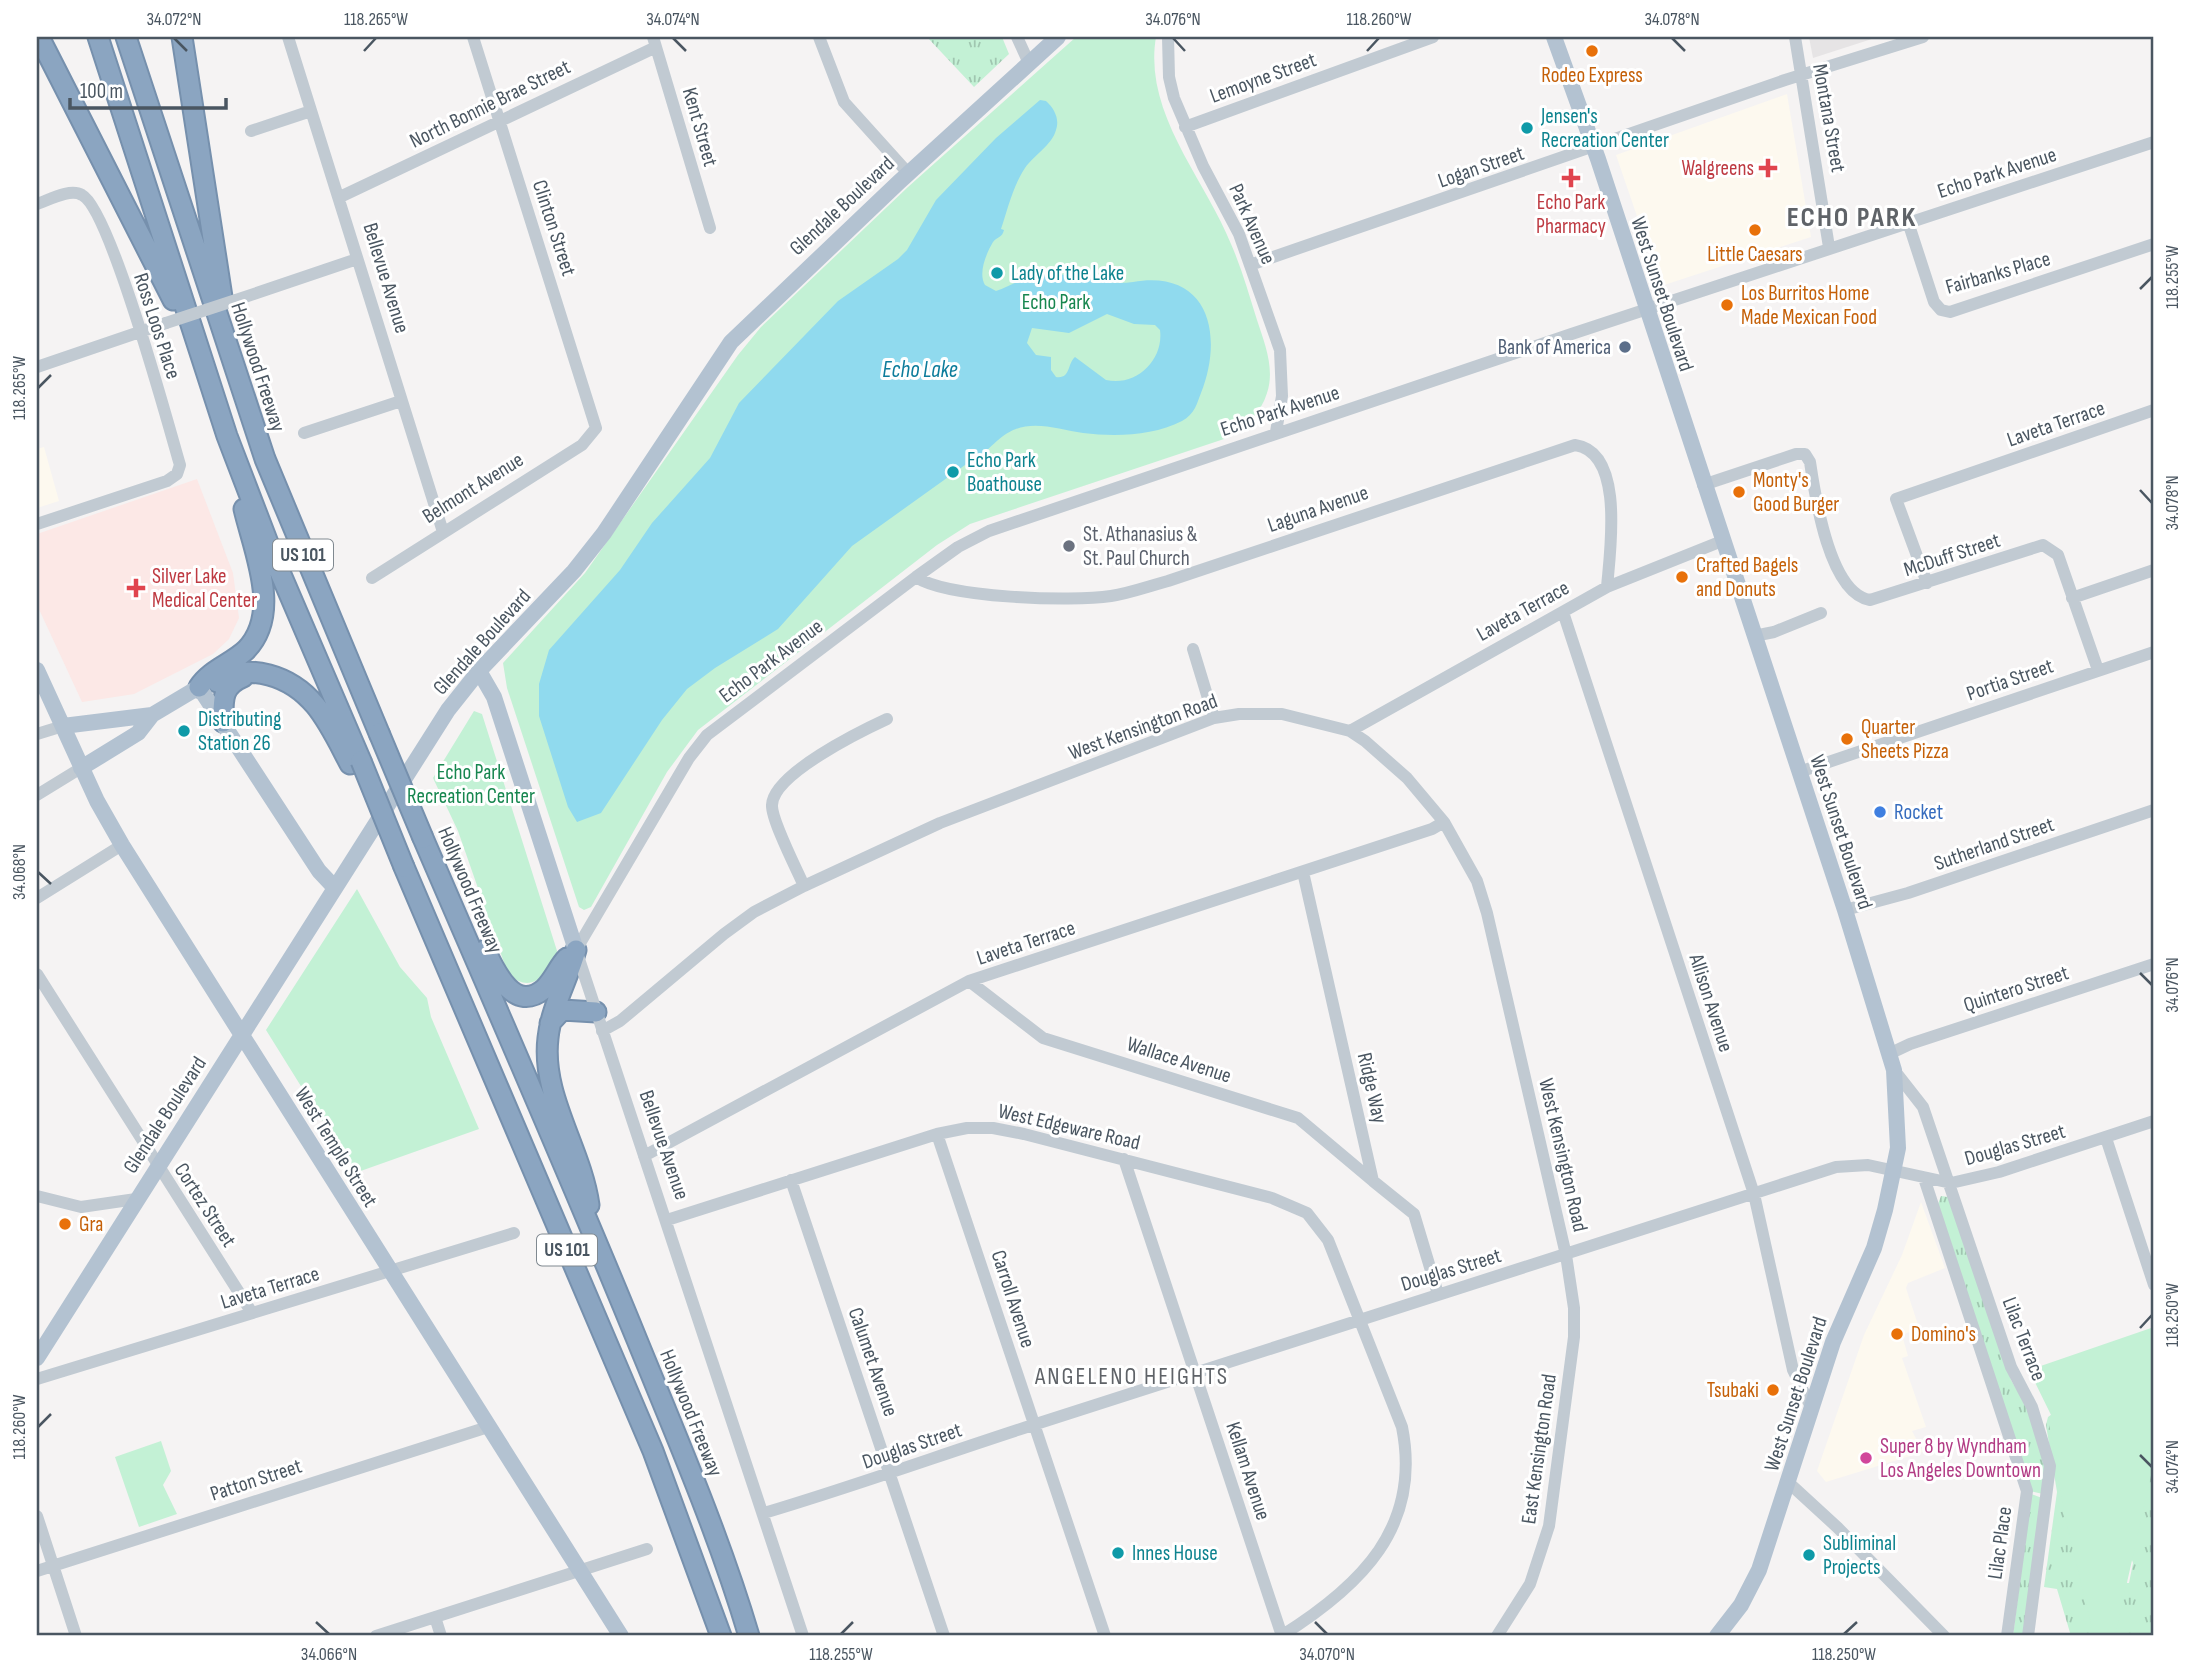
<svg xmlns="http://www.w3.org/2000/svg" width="2191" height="1673" viewBox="0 0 2191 1673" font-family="'Sofia Sans Condensed',sans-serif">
	<defs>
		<pattern id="grass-tufts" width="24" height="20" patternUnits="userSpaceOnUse" patternTransform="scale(1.75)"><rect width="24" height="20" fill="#c3f1d5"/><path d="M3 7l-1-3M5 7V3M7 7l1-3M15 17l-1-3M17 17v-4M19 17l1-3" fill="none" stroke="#a0c6b0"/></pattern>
	</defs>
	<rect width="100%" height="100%" fill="#f5f3f3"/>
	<!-- commercial -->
	<path fill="#fdf9ef" d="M 1787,94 L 1811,237 L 1661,286 L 1616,155 Z
		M 44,447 L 59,501 L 37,508 L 37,449 Z
		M 1921,1202 L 1945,1268 L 1908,1283 L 1906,1288 L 1919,1328 L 1902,1335 L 1908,1356 L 1902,1358 L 1926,1427 L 1912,1431 L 1923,1452 L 1826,1482 L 1817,1471 L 1864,1335 L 1902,1255 Z"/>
	<!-- education -->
	<path fill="#e6e4e5" d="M 1809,37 L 1878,37 L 1813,58 Z"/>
	<!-- medical -->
	<path fill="#fce8e6" d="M 197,479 L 233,573 L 239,618 L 229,639 L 213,654 L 134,694 L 82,702 L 37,605 L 37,534 Z"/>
	<!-- grass -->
	<path fill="url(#grass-tufts)" d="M 927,37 L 1002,37 L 1009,54 L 974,87 Z
		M 1941,1196 L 1949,1197 L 1953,1205 L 2011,1380 L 2029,1410 L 2045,1468 L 2043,1494 L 2030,1491 L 1938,1204 Z
		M 2154,1363 L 2154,1636 L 2071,1636 L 2057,1589 L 2044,1587 L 2057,1492 L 2046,1425 L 2048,1417 L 2055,1412 L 2118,1583 L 2129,1583 L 2133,1563 L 2129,1551 Z
		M 2031,1494 L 2042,1498 L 2025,1636 L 2013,1636 Z"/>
	<!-- green -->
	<path fill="#c3f1d5" d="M 1076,37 L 1156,37 C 1143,113 1205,179 1231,244 C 1242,269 1249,295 1257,320 C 1265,344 1275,369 1267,393 C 1261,413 1246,426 1230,437 L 970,524 L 937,545 L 698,730 L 667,772 L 591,907 L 584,910 L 579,907 L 507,688 L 503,663 L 585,573 L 738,355 L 761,327 L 908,187 Z
		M 474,711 L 482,714 L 558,954 C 546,975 532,995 508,974 L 458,831 L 433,778 Z
		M 357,889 L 400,967 L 427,998 L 431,1017 L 479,1129 L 355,1173 L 266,1030 Z
		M 2154,1327 L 2154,1462 L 2115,1636 L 2094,1636 L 2065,1517 L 2049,1423 L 2051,1415 L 2029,1370 Z
		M 161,1441 L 171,1471 L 163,1485 L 177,1514 L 139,1527 L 115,1457 Z"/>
	<!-- water -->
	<path fill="#90daee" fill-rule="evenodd" d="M 1040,100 L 1046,101 C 1054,108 1060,119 1056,130 C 1052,145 1034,155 1025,168 C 1013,186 1008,208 1001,229 L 1004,230 C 1002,238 998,236 993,242 C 986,254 978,273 985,285 L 996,291 C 1012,286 1026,275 1045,274 C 1074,272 1104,287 1133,282 C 1209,269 1224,335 1201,393 C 1197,403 1195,414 1182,421 C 1153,436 1115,437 1083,433 C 1061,430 1037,421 1016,429 C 1001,434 986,452 975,462 L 972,460 L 852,546 L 778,629 L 715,668 L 687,689 L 662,720 L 601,813 L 577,822 L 568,807 L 539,716 L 539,684 L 549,650 L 620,570 L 652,523 L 710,458 L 739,403 L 838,301 L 898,259 L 907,250 L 936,200 L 996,138 ZM 1107,314 L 1134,324 L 1155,325 L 1160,330 C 1164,360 1136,387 1106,380 L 1075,357 C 1067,364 1071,379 1056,377 L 1051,370 L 1051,357 L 1036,355 L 1027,343 L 1032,328 L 1069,333 Z"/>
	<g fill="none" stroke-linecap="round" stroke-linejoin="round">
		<!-- highway casing -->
		<g stroke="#7690ad" stroke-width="23">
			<path id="highway" d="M 39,37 L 173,300
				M 98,37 L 227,436 L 273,556 L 361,761
				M 126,37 L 265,459 L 379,733
				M 182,37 L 222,297
				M 217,682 C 234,671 249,670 269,675 C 314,687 330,726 350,764
				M 199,687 C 210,670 231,664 246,650 C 282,613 254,552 244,509
				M 223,722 C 223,701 221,686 243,677
				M 423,838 C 495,1005 568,1171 637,1340 C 677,1438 719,1535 749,1636
				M 404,867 L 653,1451 L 721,1636
				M 485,950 C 495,971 514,1014 544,989 C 554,980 558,967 567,958
				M 576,950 C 568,979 551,1008 548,1038 C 541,1096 581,1148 589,1205
				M 550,1023 L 562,1010 L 596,1012"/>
		</g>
		<!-- minor -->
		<path stroke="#c1cad2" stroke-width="12" d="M 288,37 L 443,532
			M 653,37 L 710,228
			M 819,37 L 844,102 L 908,173
			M 1017,37 L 1028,61
			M 1168,37 L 1169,77 L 1174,98 L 1203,166 L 1239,234 L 1280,350 L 1282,396 L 1276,432
			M 1795,37 L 1829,247
			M 1185,127 L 1433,37
			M 251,131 L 311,111
			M 340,197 L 656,47
			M 37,204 C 49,200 70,188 82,195 C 110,209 168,424 180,465 L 177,474 L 167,481 L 37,524
			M 1908,222 L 1934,302 L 1941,310 L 1950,312 L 2154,244
			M 1250,265 L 1785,80 L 1923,37
			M 236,300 L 357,259
			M 37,367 L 166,323
			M 304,433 L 401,401
			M 1703,485 L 1796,454 L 1805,454 L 1810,462 C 1815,496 1829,593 1870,600 L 2043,545 L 2058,555 L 2098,670
			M 916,577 C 947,598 1072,602 1111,596 C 1130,593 1149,586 1168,581 L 1575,445 C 1625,452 1610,551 1607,587
			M 372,578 L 582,445 L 596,428 L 473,37
			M 1927,583 L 1896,499 L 2154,410
			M 2072,598 L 2154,570
			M 1563,612 L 1754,1194 L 1793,1370 L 1811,1407
			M 1754,636 L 1774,632 L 1821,613
			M 1193,649 L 1214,718
			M 1350,731 L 1607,587 L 1722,541
			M 37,734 L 63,726
			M 1799,772 L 2154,652
			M 37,795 L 81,768
			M 1303,872 L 1373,1181 L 1414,1214 L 1438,1294
			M 804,886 C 797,870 771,819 772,805 C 773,774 861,731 887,719
			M 37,898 L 122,845
			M 1845,910 L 1908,893 L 2154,810
			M 37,974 L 252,1313
			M 969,981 L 1043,1038 L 1298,1118 L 1373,1181
			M 602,1031 L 620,1021 L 724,934 L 754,912 L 804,886 L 940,823 L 1214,718 L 1239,714 L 1282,714 L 1350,731 L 1365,741 L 1407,778 L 1444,822 L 1477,881 L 1487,913 L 1566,1255 L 1574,1308 L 1574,1337 L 1549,1526 L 1530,1584 L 1497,1636
			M 1891,1053 L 1910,1044 L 2154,964
			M 1894,1070 L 1923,1107 L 2011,1367 L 2032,1407 L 2050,1466 L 2028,1636
			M 937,1134 L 1105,1636
			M 2106,1138 L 2154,1285
			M 644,1156 L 969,981 L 1432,829 L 1444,822
			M 1124,1159 L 1282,1636
			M 1924,1178 L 2027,1491 L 2007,1636
			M 791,1180 L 944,1636
			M 37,1196 L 81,1207 L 136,1199
			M 667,1220 L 937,1134 L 967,1128 L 993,1128 L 1024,1134 L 1272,1198 L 1307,1213 L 1328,1240 L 1402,1427 C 1422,1527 1361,1586 1281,1636
			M 37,1379 L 514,1233
			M 1789,1483 L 1838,1528 L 1944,1636
			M 764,1513 C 855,1486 943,1454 1033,1425 C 1300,1338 1568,1253 1836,1167 L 1868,1165 L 1951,1183 L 1999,1172 L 2154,1121
			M 37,1516 L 76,1636
			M 37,1571 L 488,1427
			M 435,1617 L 441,1636
			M 376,1636 L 647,1549
			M 803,1636 L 576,950 L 689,758 L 707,735 L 916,577 L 958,547 L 989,531 C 1376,398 1765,269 2154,142"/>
		<!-- major -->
		<path stroke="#b3c2d1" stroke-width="16" d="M 1554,37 L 1598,159 L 1845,910 L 1894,1070 L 1898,1148 L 1885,1210 L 1874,1248 L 1833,1342 L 1759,1570 L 1741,1605 L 1717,1636
			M 37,670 L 97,801 L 122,845 L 621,1636
			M 479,671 L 494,697 L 576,950
			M 63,726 L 152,715
			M 81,768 L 138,733 L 152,715 L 199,687 L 319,871 L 335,888
			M 37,1358 L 448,710 L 479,671 L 574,571 L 604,533 L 731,342 L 899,182 L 1058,37"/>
		<!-- highway -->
		<use href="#highway" stroke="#8ba5c1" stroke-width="19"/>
		<!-- highway-bridge casing -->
		<g stroke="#7690ad" stroke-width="23" stroke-linecap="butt">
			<path id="highway-bridge" d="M 379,733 L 423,838
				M 361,761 L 404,867"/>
		</g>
		<!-- minor-bridge -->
		<path stroke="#c1cad2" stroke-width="12" d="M 166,323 L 236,300"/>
		<!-- highway-bridge -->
		<use href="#highway-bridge" stroke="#8ba5c1" stroke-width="19"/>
	</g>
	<!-- ticks -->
	<path fill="none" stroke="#4a5661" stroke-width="2.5" d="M 174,38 L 187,51M 673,38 L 686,51M 1173,38 L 1185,51M 1672,38 L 1685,51M 364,51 L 376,38M 1367,51 L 1379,38M 2140,289 L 2152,277M 38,388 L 51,375M 2140,490 L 2152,503M 38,872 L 51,884M 2140,973 L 2152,985M 2140,1328 L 2152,1315M 38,1427 L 51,1414M 2140,1455 L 2152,1467M 316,1622 L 329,1634M 1315,1622 L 1327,1634M 841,1634 L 853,1622M 1844,1634 L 1857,1622"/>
	<!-- markers -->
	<g fill="#e8710a" stroke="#fff" stroke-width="2.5">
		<circle cx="1592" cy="51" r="7"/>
		<circle cx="1755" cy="230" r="7"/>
		<circle cx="1727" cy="305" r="7"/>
		<circle cx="1739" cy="492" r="7"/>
		<circle cx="1682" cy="577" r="7"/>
		<circle cx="1847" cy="739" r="7"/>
		<circle cx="65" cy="1224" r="7"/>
		<circle cx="1897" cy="1334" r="7"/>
		<circle cx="1773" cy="1390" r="7"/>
	</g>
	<g fill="#0f9aa8" stroke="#fff" stroke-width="2.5">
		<circle cx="1527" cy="128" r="7"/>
		<circle cx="997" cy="273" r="7"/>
		<circle cx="953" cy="472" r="7"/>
		<circle cx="184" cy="731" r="7"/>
		<circle cx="1118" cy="1553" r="7"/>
		<circle cx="1809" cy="1555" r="7"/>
	</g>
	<g fill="#e0444e" stroke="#fff" stroke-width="2.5">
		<path d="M1764.5 157.5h7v7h7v7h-7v7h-7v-7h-7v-7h7z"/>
		<path d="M1567.5 167.5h7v7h7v7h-7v7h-7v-7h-7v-7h7z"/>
		<path d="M132.5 577.5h7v7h7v7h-7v7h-7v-7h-7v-7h7z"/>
	</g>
	<circle fill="#5c6f8a" stroke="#fff" stroke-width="2.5" cx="1625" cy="347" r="7"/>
	<circle fill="#6b7280" stroke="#fff" stroke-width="2.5" cx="1069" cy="546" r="7"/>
	<circle fill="#3f7fe0" stroke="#fff" stroke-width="2.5" cx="1880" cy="812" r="7"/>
	<circle fill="#d1479c" stroke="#fff" stroke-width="2.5" cx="1866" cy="1458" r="7"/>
	<g text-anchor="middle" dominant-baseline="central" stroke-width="6" stroke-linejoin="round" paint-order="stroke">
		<!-- shield labels -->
		<g fill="#fff" stroke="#808990" stroke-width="2">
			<rect x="273" y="539.5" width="60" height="31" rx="5"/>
			<rect x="537" y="1234.5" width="60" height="31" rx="5"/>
		</g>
		<g font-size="19" font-weight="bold" fill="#4a5661">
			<text x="303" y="555">US 101</text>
			<text x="567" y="1250">US 101</text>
		</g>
		<!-- food labels -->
		<g font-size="21" fill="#c56008" stroke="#fff" text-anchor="start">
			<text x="1592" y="75" text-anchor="middle">Rodeo Express</text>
			<text x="1755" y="254" text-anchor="middle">Little Caesars</text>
			<text x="1741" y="293">Los Burritos Home<tspan x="1741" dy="24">Made Mexican Food</tspan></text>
			<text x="1753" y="480">Monty's<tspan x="1753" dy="24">Good Burger</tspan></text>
			<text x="1696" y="565">Crafted Bagels<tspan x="1696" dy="24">and Donuts</tspan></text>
			<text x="1861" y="727">Quarter<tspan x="1861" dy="24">Sheets Pizza</tspan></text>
			<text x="79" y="1224">Gra</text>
			<text x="1911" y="1334">Domino's</text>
			<text x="1759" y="1390" text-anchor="end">Tsubaki</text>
		</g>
		<!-- street labels -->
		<g font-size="21" fill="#4a5661" stroke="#fff">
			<text transform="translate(1263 78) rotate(-20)">Lemoyne Street</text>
			<text transform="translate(490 104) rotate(-26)">North Bonnie Brae Street</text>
			<text transform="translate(1829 118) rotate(80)">Montana Street</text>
			<text transform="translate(700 127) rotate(74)">Kent Street</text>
			<text transform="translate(1481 167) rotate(-19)">Logan Street</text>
			<text transform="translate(1997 173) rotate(-18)">Echo Park Avenue</text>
			<text transform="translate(842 206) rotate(-43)">Glendale Boulevard</text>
			<text transform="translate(1252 224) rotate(66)">Park Avenue</text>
			<text transform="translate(554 228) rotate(72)">Clinton Street</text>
			<text transform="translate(1998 273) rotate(-16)">Fairbanks Place</text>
			<text transform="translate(386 278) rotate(73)">Bellevue Avenue</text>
			<text transform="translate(1662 294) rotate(72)">West Sunset Boulevard</text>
			<text transform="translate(157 326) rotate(72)">Ross Loos Place</text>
			<text transform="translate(258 367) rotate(72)">Hollywood Freeway</text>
			<text transform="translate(1280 411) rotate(-18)">Echo Park Avenue</text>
			<text transform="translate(2056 424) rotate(-19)">Laveta Terrace</text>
			<text transform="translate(473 488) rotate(-32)">Belmont Avenue</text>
			<text transform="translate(1318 509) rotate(-19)">Laguna Avenue</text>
			<text transform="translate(1952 555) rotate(-18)">McDuff Street</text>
			<text transform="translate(1523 611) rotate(-29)">Laveta Terrace</text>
			<text transform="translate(482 642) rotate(-48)">Glendale Boulevard</text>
			<text transform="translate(771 661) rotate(-37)">Echo Park Avenue</text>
			<text transform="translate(2010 680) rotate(-19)">Portia Street</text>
			<text transform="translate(1143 727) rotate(-20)">West Kensington Road</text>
			<text transform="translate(1841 832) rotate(72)">West Sunset Boulevard</text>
			<text transform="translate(1994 844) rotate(-19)">Sutherland Street</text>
			<text transform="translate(470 890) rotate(67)">Hollywood Freeway</text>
			<text transform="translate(1026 943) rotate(-18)">Laveta Terrace</text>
			<text transform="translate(2016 989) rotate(-18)">Quintero Street</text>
			<text transform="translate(1711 1003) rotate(72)">Allison Avenue</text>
			<text transform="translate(1179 1060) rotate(18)">Wallace Avenue</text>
			<text transform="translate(1372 1088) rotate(77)">Ridge Way</text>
			<text transform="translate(165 1115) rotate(-57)">Glendale Boulevard</text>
			<text transform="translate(1069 1127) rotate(13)">West Edgeware Road</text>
			<text transform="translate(664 1145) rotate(71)">Bellevue Avenue</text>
			<text transform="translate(2015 1145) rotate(-16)">Douglas Street</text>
			<text transform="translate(336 1147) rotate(58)">West Temple Street</text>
			<text transform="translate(1563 1155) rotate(77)">West Kensington Road</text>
			<text transform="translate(205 1205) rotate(57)">Cortez Street</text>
			<text transform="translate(1451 1270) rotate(-17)">Douglas Street</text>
			<text transform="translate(270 1288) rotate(-17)">Laveta Terrace</text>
			<text transform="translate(1013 1299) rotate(72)">Carroll Avenue</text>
			<text transform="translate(2024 1339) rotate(69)">Lilac Terrace</text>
			<text transform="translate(873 1362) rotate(71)">Calumet Avenue</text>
			<text transform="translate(1796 1394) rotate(-72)">West Sunset Boulevard</text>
			<text transform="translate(691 1413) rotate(68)">Hollywood Freeway</text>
			<text transform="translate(912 1446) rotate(-19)">Douglas Street</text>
			<text transform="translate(1539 1449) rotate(-82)">East Kensington Road</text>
			<text transform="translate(1248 1471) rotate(72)">Kellam Avenue</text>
			<text transform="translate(256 1480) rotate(-18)">Patton Street</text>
			<text transform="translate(2000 1543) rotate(-82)">Lilac Place</text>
		</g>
		<!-- culture labels -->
		<g font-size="21" fill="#0d838f" stroke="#fff" text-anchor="start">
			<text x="1541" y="116">Jensen's<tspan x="1541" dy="24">Recreation Center</tspan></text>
			<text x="1011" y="273">Lady of the Lake</text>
			<text x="967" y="460">Echo Park<tspan x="967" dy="24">Boathouse</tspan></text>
			<text x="198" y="719">Distributing<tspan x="198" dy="24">Station 26</tspan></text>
			<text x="1823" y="1543">Subliminal<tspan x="1823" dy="24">Projects</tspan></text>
			<text x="1132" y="1553">Innes House</text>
		</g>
		<!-- health labels -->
		<g font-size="21" fill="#be3a42" stroke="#fff" text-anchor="end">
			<text x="1754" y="168">Walgreens</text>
			<text x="1571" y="202" text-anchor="middle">Echo Park<tspan x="1571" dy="24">Pharmacy</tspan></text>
			<text x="152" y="576" text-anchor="start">Silver Lake<tspan x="152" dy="24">Medical Center</tspan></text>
		</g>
		<!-- park labels -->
		<g font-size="21" fill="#17864f" stroke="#fff">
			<text x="1056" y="302">Echo Park</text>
			<text x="471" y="772">Echo Park<tspan x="471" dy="24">Recreation Center</tspan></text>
		</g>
		<!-- service labels -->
		<g font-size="21" fill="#4e5e75" stroke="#fff" text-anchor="end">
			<text x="1611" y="347">Bank of America</text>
		</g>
		<!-- worship labels -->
		<g font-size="21" fill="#5b616d" stroke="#fff" text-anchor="start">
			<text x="1083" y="534">St. Athanasius &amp;<tspan x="1083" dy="24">St. Paul Church</tspan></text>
		</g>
		<!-- shop labels -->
		<g font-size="21" fill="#366cbe" stroke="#fff" text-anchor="start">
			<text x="1894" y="812">Rocket</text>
		</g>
		<!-- hotel labels -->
		<g font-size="21" fill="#b23c85" stroke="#fff" text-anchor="start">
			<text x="1880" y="1446">Super 8 by Wyndham<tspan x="1880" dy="24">Los Angeles Downtown</tspan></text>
		</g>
		<!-- water labels -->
		<g font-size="23" font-style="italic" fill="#0c7c9b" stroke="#fff">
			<text x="920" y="370">Echo Lake</text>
		</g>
		<!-- quarter labels -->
		<g font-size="24" letter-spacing="2" fill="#5f6368" stroke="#fff">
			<text x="1132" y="1376">ANGELENO HEIGHTS</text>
		</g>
		<!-- district labels -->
		<g font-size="28" font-weight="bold" letter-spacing="2" fill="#5f6368" stroke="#fff">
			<text x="1852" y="217">ECHO PARK</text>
		</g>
	</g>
	<!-- border -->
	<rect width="2191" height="1673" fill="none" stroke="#ffffff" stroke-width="77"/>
	<!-- scale -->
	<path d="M70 98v10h156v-10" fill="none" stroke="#4a5661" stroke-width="3.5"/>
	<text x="80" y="98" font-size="21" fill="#4a5661" stroke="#ffffff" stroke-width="5" paint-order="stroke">100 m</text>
	<rect x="38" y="38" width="2114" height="1596" fill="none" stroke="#4a5661" stroke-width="2.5"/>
	<g font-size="18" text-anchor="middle" fill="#4a5661">
		<text x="174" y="25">34.072°N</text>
		<text x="376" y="25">118.265°W</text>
		<text x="673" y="25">34.074°N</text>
		<text x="1173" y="25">34.076°N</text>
		<text x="1379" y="25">118.260°W</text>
		<text x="1672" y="25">34.078°N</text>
		<text transform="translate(2172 277) rotate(-90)" y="6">118.255°W</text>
		<text transform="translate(19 388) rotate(-90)" y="6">118.265°W</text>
		<text transform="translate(2172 503) rotate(-90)" y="6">34.078°N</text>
		<text transform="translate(19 872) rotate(-90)" y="6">34.068°N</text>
		<text transform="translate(2172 985) rotate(-90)" y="6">34.076°N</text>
		<text transform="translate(2172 1315) rotate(-90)" y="6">118.250°W</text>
		<text transform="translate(19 1427) rotate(-90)" y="6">118.260°W</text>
		<text transform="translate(2172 1467) rotate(-90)" y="6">34.074°N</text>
		<text x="329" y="1660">34.066°N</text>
		<text x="841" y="1660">118.255°W</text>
		<text x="1327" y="1660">34.070°N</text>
		<text x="1844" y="1660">118.250°W</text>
	</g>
</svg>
